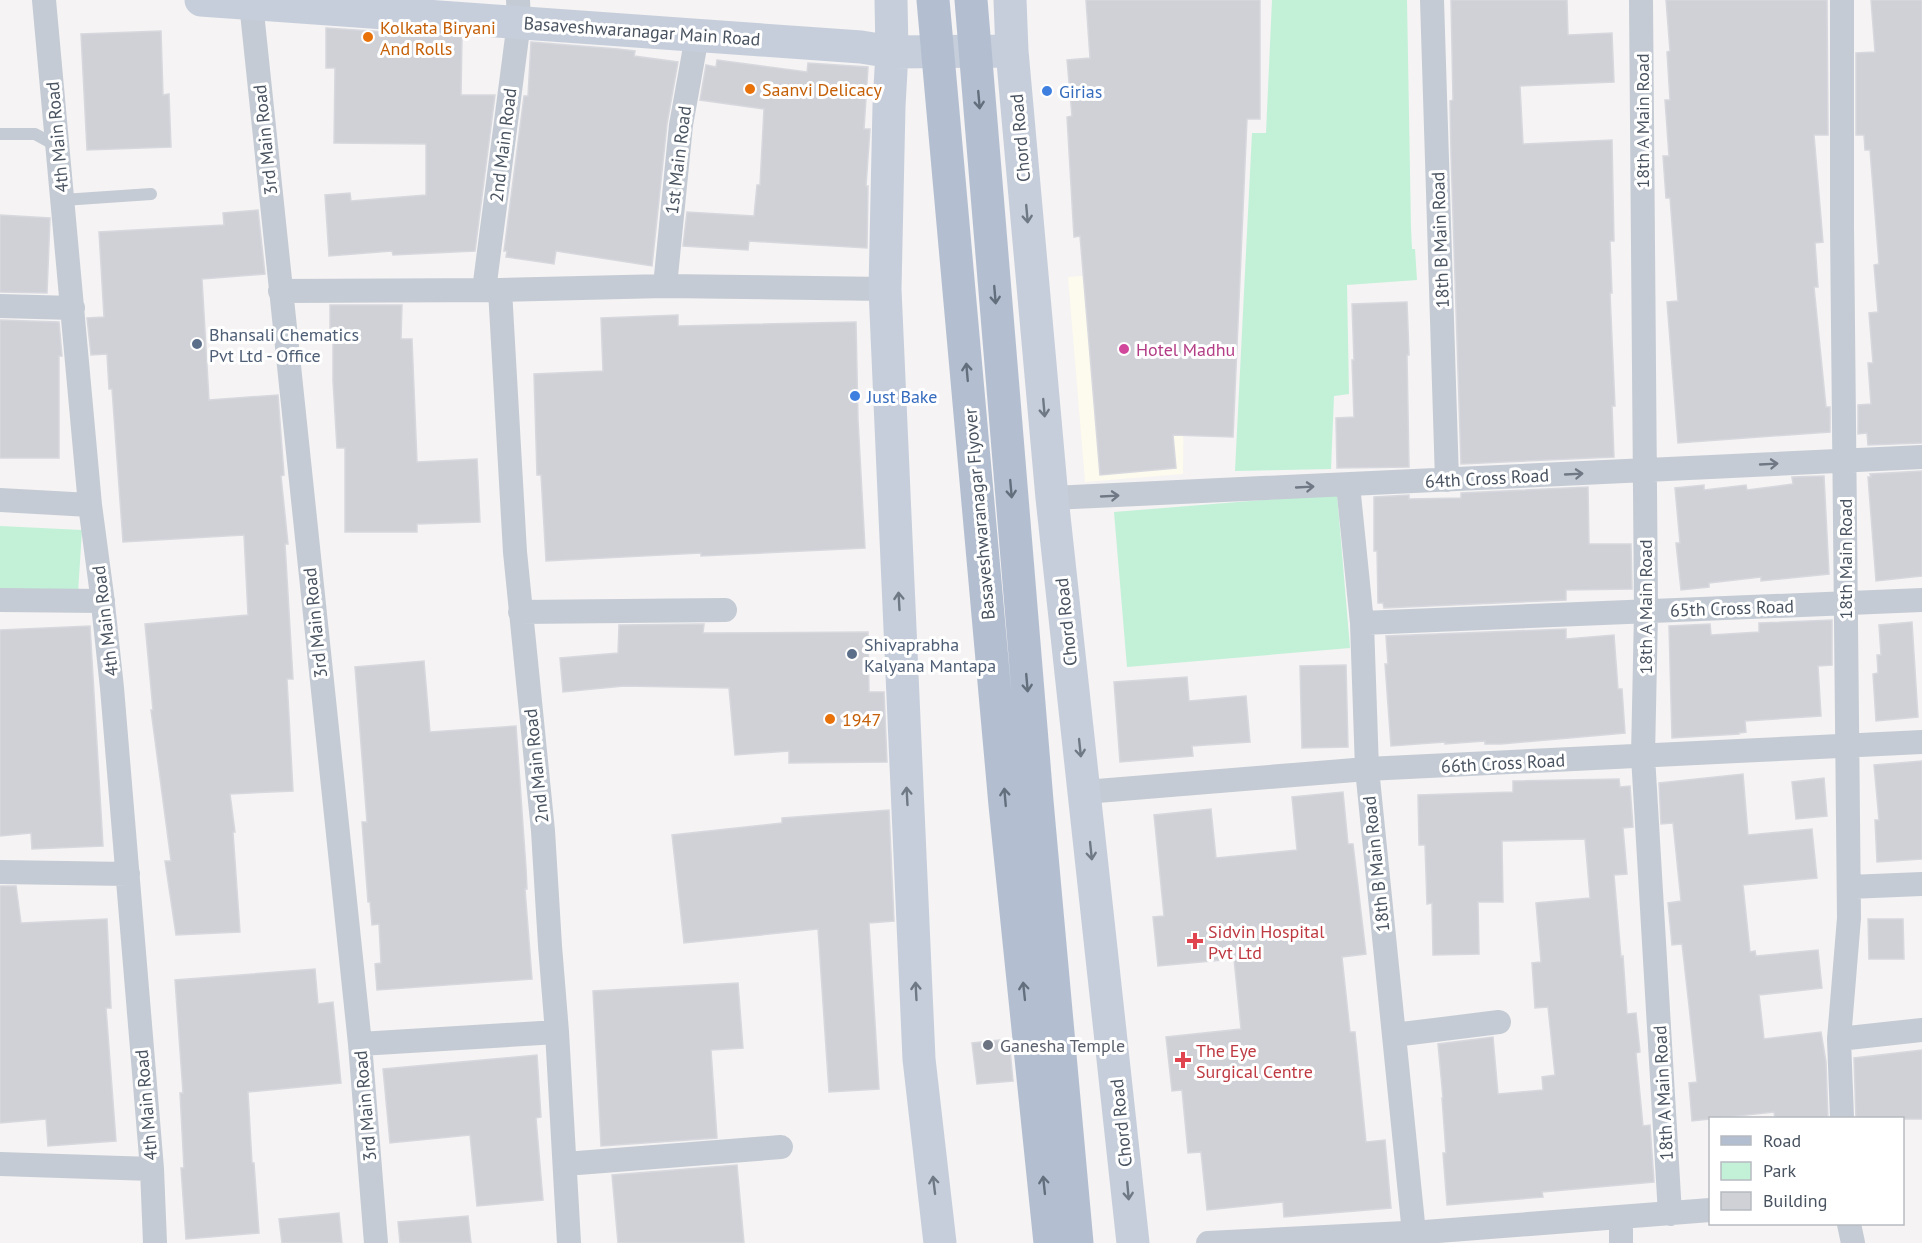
<svg xmlns="http://www.w3.org/2000/svg" width="1922" height="1243" viewBox="0 0 1922 1243" font-family="'PT Sans',sans-serif">
	<rect width="100%" height="100%" fill="#f5f3f3"/>
	<!-- commercial -->
	<path fill="#fdfaee" d="M 1185,268 L 1183,474 L 1085,482 L 1068,277 Z"/>
	<!-- green -->
	<path fill="#c2f1d8" d="M 1272,0 L 1407,0 L 1411,229 L 1412,249 L 1415,249 L 1417,280 L 1347,285 L 1349,394 L 1334,396 L 1331,469 L 1235,471 L 1252,133 L 1266,133 Z
		M 1337,494 L 1350,648 L 1127,667 L 1114,512 Z
		M 0,526 L 82,530 L 78,593 L 0,589 Z"/>
	<!-- building -->
	<path fill="#cfd1d7" stroke="#d7d8de" stroke-width="1.5" d="M 1086,0 L 1260,0 L 1260,119 L 1247,119 L 1233,437 L 1173,435 L 1176,468 L 1100,475 L 1080,236 L 1074,237 L 1067,117 L 1072,116 L 1067,60 L 1090,58 Z
		M 1451,0 L 1567,0 L 1568,35 L 1612,33 L 1614,82 L 1520,86 L 1523,144 L 1612,140 L 1614,241 L 1610,241 L 1612,293 L 1610,293 L 1615,406 L 1612,406 L 1614,457 L 1461,464 L 1451,154 L 1450,101 L 1453,100 Z
		M 1666,0 L 1827,0 L 1828,135 L 1814,135 L 1823,242 L 1815,243 L 1818,287 L 1814,287 L 1826,407 L 1830,407 L 1830,432 L 1678,443 L 1667,302 L 1678,301 L 1670,198 L 1666,198 L 1663,156 L 1669,156 L 1665,100 L 1670,100 L 1667,52 L 1670,51 Z
		M 1871,0 L 1922,0 L 1922,443 L 1868,445 L 1867,433 L 1858,434 L 1858,405 L 1871,404 L 1868,363 L 1873,363 L 1869,313 L 1878,312 L 1874,265 L 1879,264 L 1870,150 L 1865,150 L 1864,135 L 1856,135 L 1856,53 L 1875,52 Z
		M 326,28 L 462,37 L 461,95 L 495,95 L 475,251 L 393,255 L 392,251 L 329,256 L 325,195 L 350,193 L 351,201 L 426,195 L 426,144 L 334,143 L 335,68 L 326,68 Z
		M 161,31 L 163,95 L 169,94 L 171,147 L 87,150 L 81,34 Z
		M 531,42 L 618,49 L 635,51 L 634,56 L 678,62 L 667,124 L 652,266 L 556,251 L 554,264 L 506,257 L 507,251 L 504,251 L 524,96 L 528,96 Z
		M 717,60 L 807,72 L 808,63 L 868,67 L 864,129 L 870,129 L 866,186 L 868,186 L 867,248 L 749,241 L 748,250 L 683,246 L 687,212 L 754,216 L 757,185 L 760,185 L 764,109 L 700,100 L 706,65 L 716,67 Z
		M 258,210 L 265,274 L 202,279 L 209,400 L 278,395 L 284,475 L 281,476 L 288,544 L 285,544 L 293,679 L 287,679 L 293,791 L 230,794 L 235,832 L 233,832 L 240,932 L 176,935 L 165,861 L 171,861 L 151,710 L 153,710 L 145,624 L 248,615 L 244,535 L 123,542 L 112,389 L 109,389 L 107,354 L 91,355 L 87,318 L 104,317 L 99,232 L 224,225 L 223,213 Z
		M 0,215 L 50,218 L 47,293 L 0,292 Z
		M 1407,302 L 1409,355 L 1407,355 L 1409,467 L 1337,468 L 1336,418 L 1354,417 L 1352,360 L 1354,360 L 1352,304 Z
		M 330,305 L 402,305 L 401,339 L 412,339 L 417,462 L 477,459 L 480,522 L 417,524 L 417,532 L 345,532 L 345,448 L 337,448 L 333,381 L 333,328 L 330,328 Z
		M 678,315 L 678,326 L 856,322 L 858,420 L 865,548 L 701,556 L 701,553 L 546,561 L 541,475 L 537,475 L 534,374 L 603,371 L 601,318 Z
		M 0,320 L 59,322 L 62,356 L 59,356 L 59,458 L 0,458 Z
		M 1922,471 L 1922,576 L 1876,581 L 1868,477 L 1871,477 L 1870,474 Z
		M 1824,476 L 1829,574 L 1761,581 L 1761,577 L 1709,583 L 1709,587 L 1681,590 L 1676,543 L 1680,543 L 1675,488 L 1704,485 L 1704,490 L 1746,485 L 1747,490 L 1793,484 L 1792,477 Z
		M 1588,487 L 1589,544 L 1631,544 L 1632,589 L 1566,590 L 1566,600 L 1384,608 L 1383,603 L 1378,603 L 1377,551 L 1374,551 L 1374,497 L 1409,495 L 1409,499 L 1461,498 L 1461,493 Z
		M 1832,620 L 1832,665 L 1818,666 L 1821,716 L 1745,721 L 1746,732 L 1739,733 L 1739,734 L 1672,738 L 1669,626 L 1710,624 L 1711,635 L 1759,632 L 1759,623 Z
		M 1912,622 L 1918,717 L 1876,721 L 1873,674 L 1878,673 L 1877,655 L 1881,655 L 1879,625 Z
		M 704,624 L 703,633 L 868,632 L 869,692 L 884,692 L 887,762 L 789,763 L 789,751 L 735,755 L 729,688 L 624,686 L 563,692 L 560,658 L 618,653 L 619,625 Z
		M 90,626 L 103,846 L 32,849 L 31,833 L 0,836 L 0,630 Z
		M 1566,629 L 1566,639 L 1614,635 L 1618,689 L 1622,689 L 1625,733 L 1501,744 L 1485,744 L 1485,741 L 1445,744 L 1445,742 L 1391,746 L 1385,664 L 1388,664 L 1386,636 Z
		M 424,661 L 430,732 L 516,726 L 526,868 L 527,889 L 525,889 L 532,979 L 377,990 L 375,964 L 381,963 L 379,924 L 372,925 L 370,902 L 368,902 L 362,822 L 367,822 L 355,667 Z
		M 1346,665 L 1348,747 L 1302,748 L 1300,666 Z
		M 1187,677 L 1189,701 L 1246,696 L 1250,742 L 1192,746 L 1193,756 L 1120,762 L 1114,682 Z
		M 1922,761 L 1922,859 L 1877,862 L 1875,820 L 1879,820 L 1874,765 Z
		M 1743,774 L 1748,835 L 1812,829 L 1817,878 L 1743,885 L 1750,952 L 1755,951 L 1756,956 L 1818,950 L 1822,988 L 1759,995 L 1764,1039 L 1821,1032 L 1826,1062 L 1828,1119 L 1775,1119 L 1774,1112 L 1692,1121 L 1689,1083 L 1697,1082 L 1689,1006 L 1682,944 L 1672,945 L 1668,903 L 1681,901 L 1673,823 L 1661,824 L 1659,783 Z
		M 1824,778 L 1827,816 L 1796,819 L 1792,782 Z
		M 1619,779 L 1620,787 L 1630,786 L 1633,827 L 1623,828 L 1627,874 L 1614,875 L 1621,957 L 1623,956 L 1627,1014 L 1636,1013 L 1640,1052 L 1636,1053 L 1643,1126 L 1650,1125 L 1654,1182 L 1542,1192 L 1543,1197 L 1447,1205 L 1443,1153 L 1446,1153 L 1442,1098 L 1443,1098 L 1438,1044 L 1493,1037 L 1498,1094 L 1543,1090 L 1542,1077 L 1555,1075 L 1548,1007 L 1535,1008 L 1532,963 L 1541,962 L 1536,903 L 1590,898 L 1585,839 L 1502,841 L 1503,902 L 1478,902 L 1479,954 L 1433,955 L 1432,903 L 1427,904 L 1425,845 L 1419,845 L 1418,795 L 1513,792 L 1513,781 Z
		M 1343,792 L 1348,844 L 1353,844 L 1366,954 L 1342,957 L 1350,1032 L 1355,1032 L 1366,1142 L 1385,1140 L 1391,1208 L 1284,1217 L 1283,1202 L 1207,1210 L 1201,1152 L 1188,1153 L 1182,1090 L 1172,1091 L 1166,1037 L 1241,1029 L 1234,959 L 1158,966 L 1153,917 L 1164,916 L 1154,815 L 1211,809 L 1216,858 L 1297,850 L 1292,797 Z
		M 889,810 L 894,921 L 869,923 L 879,1089 L 829,1092 L 818,929 L 684,943 L 672,835 L 782,823 L 782,818 Z
		M 0,886 L 16,886 L 21,923 L 107,919 L 111,1008 L 106,1008 L 116,1141 L 48,1146 L 46,1119 L 0,1123 Z
		M 1868,919 L 1903,919 L 1904,959 L 1869,959 Z
		M 315,969 L 318,1004 L 333,1002 L 341,1083 L 248,1092 L 252,1163 L 254,1163 L 259,1233 L 186,1239 L 181,1168 L 184,1168 L 180,1093 L 183,1093 L 175,980 Z
		M 738,983 L 743,1048 L 711,1050 L 717,1138 L 601,1146 L 593,991 Z
		M 1009,1039 L 1013,1081 L 977,1084 L 972,1043 Z
		M 1922,1050 L 1922,1119 L 1856,1119 L 1854,1058 Z
		M 537,1055 L 541,1117 L 536,1118 L 543,1200 L 477,1206 L 470,1135 L 390,1143 L 383,1069 Z
		M 737,1165 L 744,1243 L 618,1243 L 612,1175 Z
		M 339,1213 L 342,1243 L 282,1243 L 279,1219 Z
		M 468,1216 L 471,1243 L 400,1243 L 398,1222 Z"/>
	<g fill="none" stroke-linecap="round" stroke-linejoin="round">
		<!-- lane -->
		<path stroke="#c4cbd4" stroke-width="12" d="M 0,134 L 35,134 L 57,146
			M 63,200 L 151,194"/>
		<!-- street -->
		<path stroke="#c4cbd4" stroke-width="24" d="M 44,0 L 90,505 L 102,595 L 112,688 L 152,1169 L 155,1243
			M 1432,0 L 1447,480
			M 1641,0 L 1646,612 L 1643,756 L 1670,1214
			M 1842,0 L 1842,227 L 1849,918 L 1839,1039 L 1842,1118
			M 251,3 L 360,1044 L 376,1243
			M 665,286 L 681,125 L 697,36
			M 484,290 L 519,22 L 518,0
			M 500,290 L 515,552 L 543,831 L 550,946 L 557,1032 L 569,1243
			M 280,291 L 500,290 L 665,286 L 885,289
			M 0,306 L 73,308
			M 1348,485 L 1362,623 L 1367,769 L 1415,1243
			M 1052,498 L 1922,457
			M 0,500 L 90,505
			M 0,600 L 103,601
			M 520,612 L 725,610
			M 1362,623 L 1922,600
			M 1085,792 L 1367,769 L 1922,742
			M 0,872 L 128,874
			M 1849,887 L 1922,884
			M 1394,1035 L 1499,1022
			M 1839,1039 L 1922,1030
			M 360,1044 L 557,1032
			M 0,1164 L 152,1169
			M 565,1164 L 781,1147
			M 1621,1218 L 1621,1243
			M 1849,1224 L 1853,1243
			M 1208,1243 L 1425,1232 L 1710,1210"/>
		<!-- secondary -->
		<path stroke="#c6cedb" stroke-width="33" d="M 201,0 L 861,47 L 892,52 L 1005,51
			M 891,0 L 892,52 L 889,106 L 885,289 L 919,1059 L 940,1243
			M 1010,0 L 1012,51 L 1052,498 L 1133,1243"/>
		<!-- primary -->
		<path stroke="#b3bfd1" stroke-width="33" d="M 933,0 L 1005,805 L 1050,1243
			M 971,0 L 1037,801 L 1077,1243"/>
	</g>
	<!-- one-way arrows -->
	<defs><path id="oneway-shaft" d="M-6 0H5M1.5-3L5.5 0L1.5 3" fill="none" stroke-width="1.6" stroke-linecap="round" stroke-linejoin="round" transform="scale(1.5)"/></defs>
	<g stroke="#646f7d">
		<use href="#oneway-shaft" transform="translate(979 100) rotate(85)"/>
		<use href="#oneway-shaft" transform="translate(995 295) rotate(85)"/>
		<use href="#oneway-shaft" transform="translate(967 372) rotate(-95)"/>
		<use href="#oneway-shaft" transform="translate(1011 489) rotate(85)"/>
		<use href="#oneway-shaft" transform="translate(1027 683) rotate(85)"/>
		<use href="#oneway-shaft" transform="translate(1005 797) rotate(-95)"/>
		<use href="#oneway-shaft" transform="translate(1024 991) rotate(-96)"/>
		<use href="#oneway-shaft" transform="translate(1044 1185) rotate(-96)"/>
	</g>
	<g stroke="#6f7986">
		<use href="#oneway-shaft" transform="translate(1027 214) rotate(85)"/>
		<use href="#oneway-shaft" transform="translate(1044 408) rotate(85)"/>
		<use href="#oneway-shaft" transform="translate(899 601) rotate(-93)"/>
		<use href="#oneway-shaft" transform="translate(1080 748) rotate(84)"/>
		<use href="#oneway-shaft" transform="translate(907 796) rotate(-93)"/>
		<use href="#oneway-shaft" transform="translate(1091 851) rotate(84)"/>
		<use href="#oneway-shaft" transform="translate(916 991) rotate(-93)"/>
		<use href="#oneway-shaft" transform="translate(934 1185) rotate(-97)"/>
		<use href="#oneway-shaft" transform="translate(1128 1191) rotate(85)"/>
	</g>
	<g stroke="#6f7884">
		<use href="#oneway-shaft" transform="translate(1769 464) rotate(-3)"/>
		<use href="#oneway-shaft" transform="translate(1574 474) rotate(-3)"/>
		<use href="#oneway-shaft" transform="translate(1305 487) rotate(-3)"/>
		<use href="#oneway-shaft" transform="translate(1110 496) rotate(-3)"/>
	</g>
	<!-- markers -->
	<g fill="#e8710a" stroke="#fff" stroke-width="2">
		<circle cx="368" cy="37" r="6"/>
		<circle cx="750" cy="89" r="6"/>
		<circle cx="830" cy="719" r="6"/>
	</g>
	<g fill="#3f7fe0" stroke="#fff" stroke-width="2">
		<circle cx="1047" cy="91" r="6"/>
		<circle cx="855" cy="396" r="6"/>
	</g>
	<g fill="#5c6f8a" stroke="#fff" stroke-width="2">
		<circle cx="197" cy="344" r="6"/>
		<circle cx="852" cy="654" r="6"/>
	</g>
	<circle fill="#d1479c" stroke="#fff" stroke-width="2" cx="1124" cy="349" r="6"/>
	<g fill="#e0444e" stroke="#fff" stroke-width="2">
		<path d="M1192 932h6v6h6v6h-6v6h-6v-6h-6v-6h6z"/>
		<path d="M1180 1051h6v6h6v6h-6v6h-6v-6h-6v-6h6z"/>
	</g>
	<circle fill="#6b7280" stroke="#fff" stroke-width="2" cx="988" cy="1045" r="6"/>
	<g text-anchor="middle" dominant-baseline="central" stroke-width="6" stroke-linejoin="round" paint-order="stroke">
		<!-- food labels -->
		<g font-size="18" fill="#c56008" stroke="#fff" text-anchor="start">
			<text x="380" y="27">Kolkata Biryani<tspan x="380" dy="21">And Rolls</tspan></text>
			<text x="762" y="89">Saanvi Delicacy</text>
			<text x="842" y="719">1947</text>
		</g>
		<!-- street labels -->
		<g font-size="18" fill="#4a5461" stroke="#fff">
			<text transform="translate(642 31) rotate(4)">Basaveshwaranagar Main Road</text>
			<text transform="translate(1642 121) rotate(-90)">18th A Main Road</text>
			<text transform="translate(57 137) rotate(-95)">4th Main Road</text>
			<text transform="translate(1020 138) rotate(-95)">Chord Road</text>
			<text transform="translate(265 140) rotate(-96)">3rd Main Road</text>
			<text transform="translate(503 145) rotate(-83)">2nd Main Road</text>
			<text transform="translate(678 160) rotate(-83)">1st Main Road</text>
			<text transform="translate(1440 240) rotate(-92)">18th B Main Road</text>
			<text transform="translate(1487 478) rotate(-3)">64th Cross Road</text>
			<text transform="translate(979 514) rotate(-95)">Basaveshwaranagar Flyover</text>
			<text transform="translate(1845 559) rotate(-90)">18th Main Road</text>
			<text transform="translate(1645 607) rotate(-90)">18th A Main Road</text>
			<text transform="translate(1732 608) rotate(-2)">65th Cross Road</text>
			<text transform="translate(105 621) rotate(-97)">4th Main Road</text>
			<text transform="translate(1066 622) rotate(-96)">Chord Road</text>
			<text transform="translate(315 623) rotate(-96)">3rd Main Road</text>
			<text transform="translate(1503 763) rotate(-3)">66th Cross Road</text>
			<text transform="translate(536 766) rotate(-96)">2nd Main Road</text>
			<text transform="translate(1376 864) rotate(-96)">18th B Main Road</text>
			<text transform="translate(1663 1093) rotate(-93)">18th A Main Road</text>
			<text transform="translate(146 1105) rotate(-95)">4th Main Road</text>
			<text transform="translate(365 1106) rotate(-95)">3rd Main Road</text>
			<text transform="translate(1121 1123) rotate(-96)">Chord Road</text>
		</g>
		<!-- shop labels -->
		<g font-size="18" fill="#366cbe" stroke="#fff" text-anchor="start">
			<text x="1059" y="91">Girias</text>
			<text x="867" y="396">Just Bake</text>
		</g>
		<!-- service labels -->
		<g font-size="18" fill="#4e5e75" stroke="#fff" text-anchor="start">
			<text x="209" y="334">Bhansali Chematics<tspan x="209" dy="21">Pvt Ltd - Office</tspan></text>
			<text x="864" y="644">Shivaprabha<tspan x="864" dy="21">Kalyana Mantapa</tspan></text>
		</g>
		<!-- hotel labels -->
		<g font-size="18" fill="#b23c85" stroke="#fff" text-anchor="start">
			<text x="1136" y="349">Hotel Madhu</text>
		</g>
		<!-- health labels -->
		<g font-size="18" fill="#be3a42" stroke="#fff" text-anchor="start">
			<text x="1208" y="931">Sidvin Hospital<tspan x="1208" dy="21">Pvt Ltd</tspan></text>
			<text x="1196" y="1050">The Eye<tspan x="1196" dy="21">Surgical Centre</tspan></text>
		</g>
		<!-- worship labels -->
		<g font-size="18" fill="#5b616d" stroke="#fff" text-anchor="start">
			<text x="1000" y="1045">Ganesha Temple</text>
		</g>
	</g>
	<!-- legend -->
	<rect x="1709" y="1117" width="195" height="108" fill="#ffffff" stroke="#b7bbc0" stroke-width="1.5"/>
	<rect x="1721" y="1136" width="30" height="9" fill="#b3bfd1" stroke="#b7bbc0" stroke-width="1.5"/>
	<text x="1763" y="1147" font-size="18" fill="#4a5461">Road</text>
	<rect x="1721" y="1162" width="30" height="18" fill="#c2f1d8" stroke="#b7bbc0" stroke-width="1.5"/>
	<text x="1763" y="1177" font-size="18" fill="#4a5461">Park</text>
	<rect x="1721" y="1192" width="30" height="18" fill="#cfd1d7" stroke="#b7bbc0" stroke-width="1.5"/>
	<text x="1763" y="1207" font-size="18" fill="#4a5461">Building</text>
</svg>
